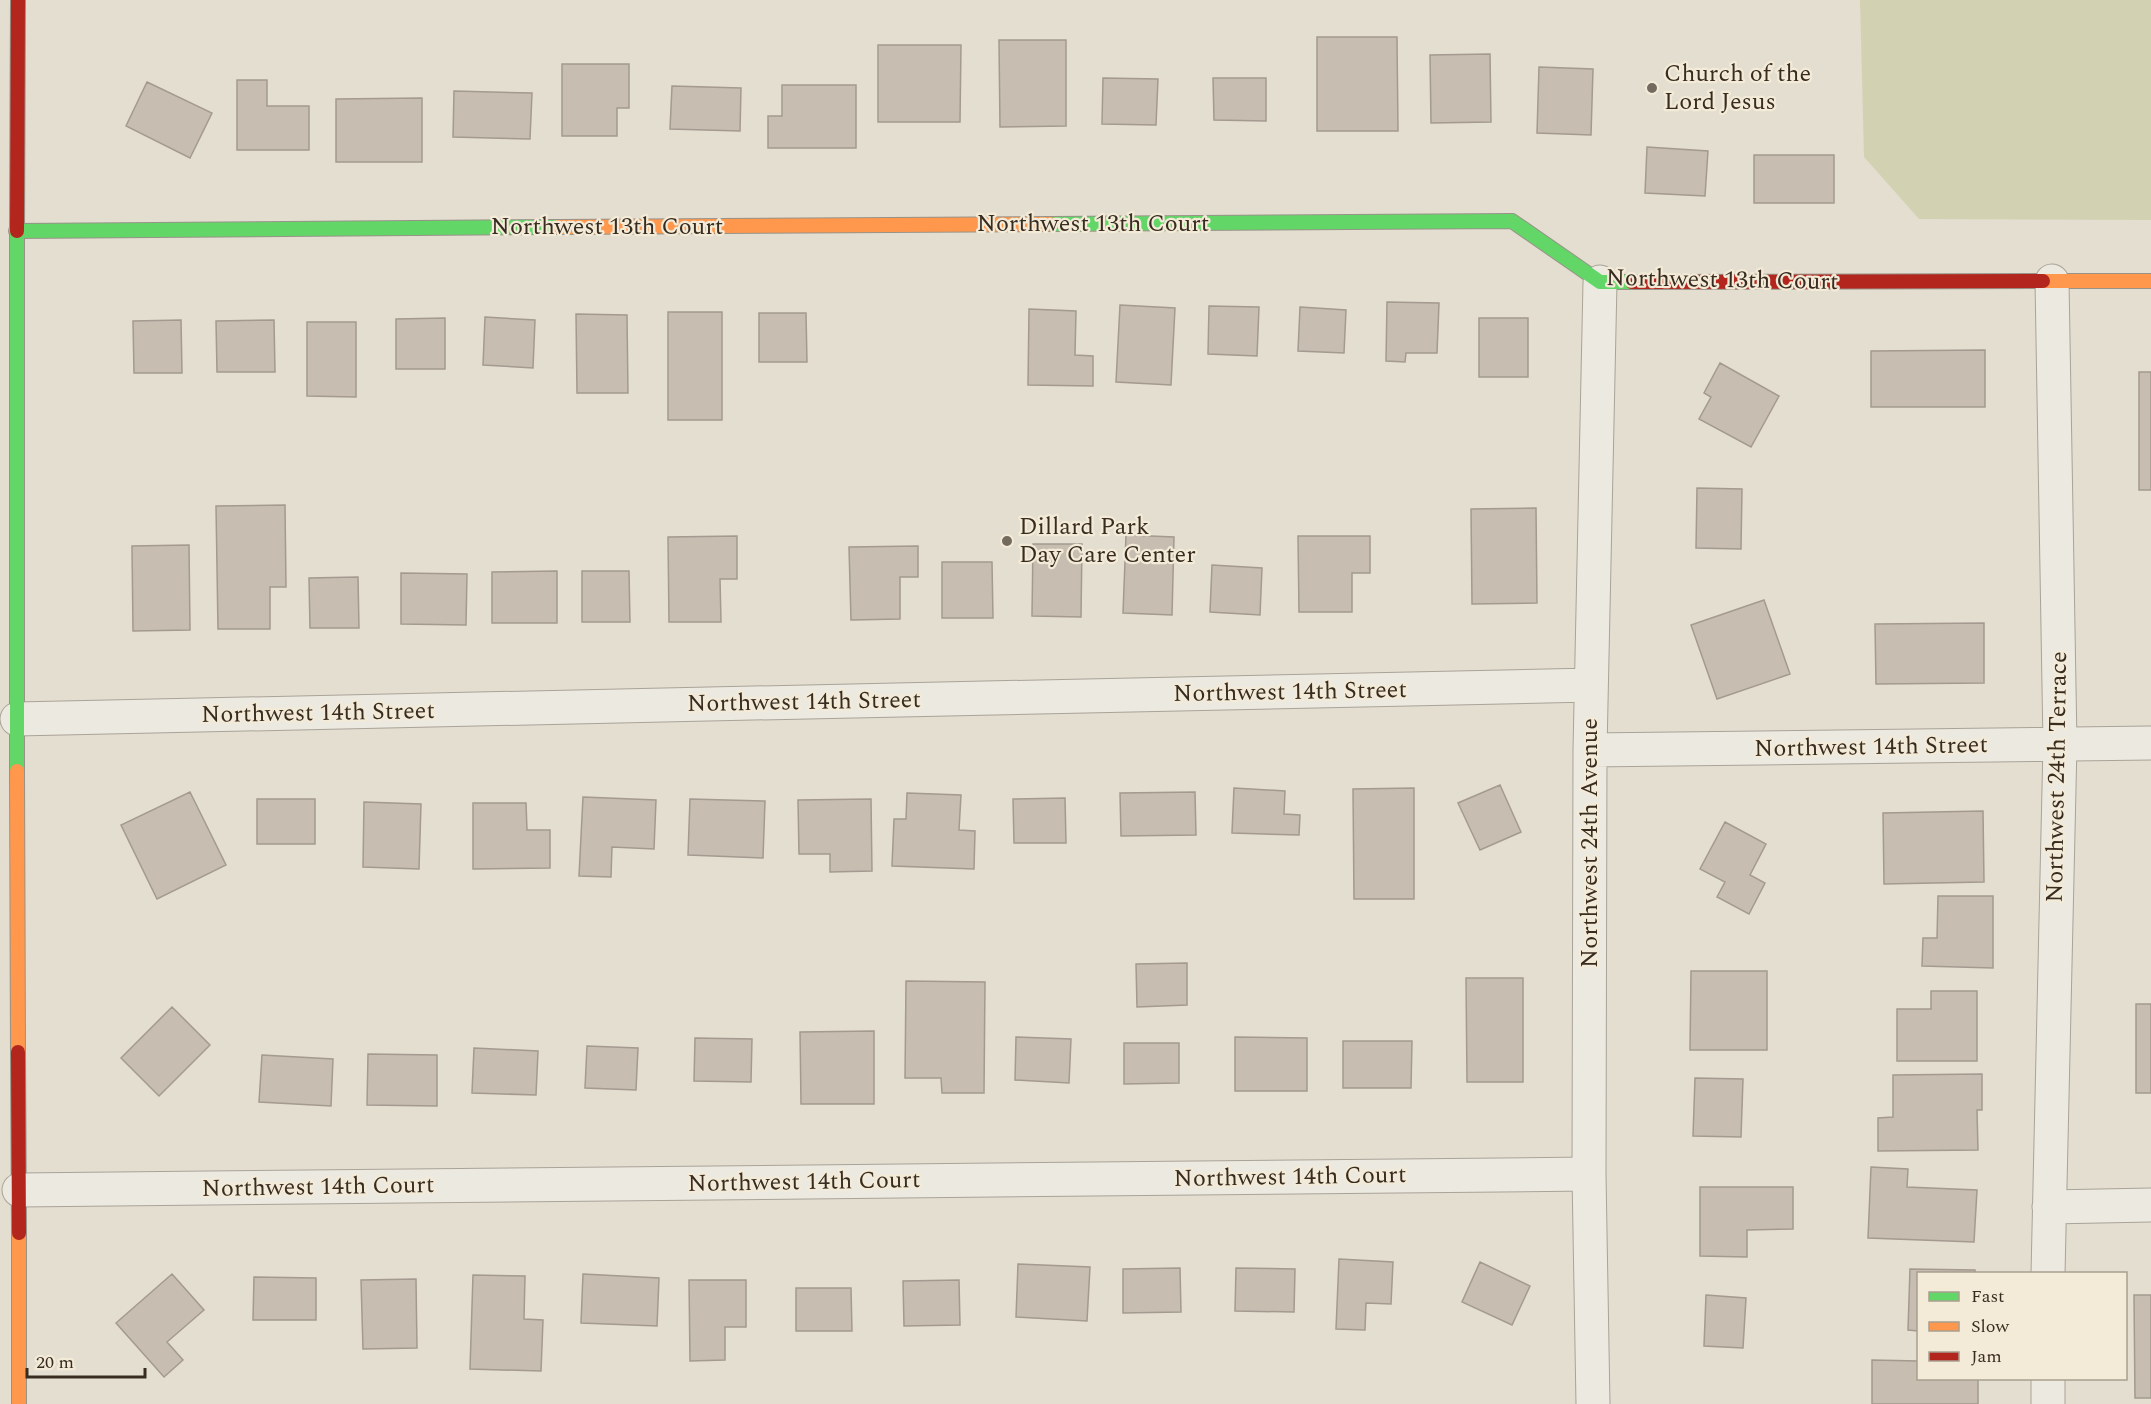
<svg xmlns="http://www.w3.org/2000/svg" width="2151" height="1404" viewBox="0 0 2151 1404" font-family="Spectral,serif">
	<rect width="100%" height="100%" fill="#e3ded0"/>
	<!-- green -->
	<path fill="#d2d2b3" d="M 1860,0 L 2151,0 L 2151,220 L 1919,219 L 1864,157 Z"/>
	<!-- building -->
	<path fill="#c7bdb1" stroke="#a49a8f" stroke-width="1.5" d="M 1317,37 L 1397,37 L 1398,131 L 1317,131 Z
		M 999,40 L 1066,40 L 1066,126 L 1000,127 Z
		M 878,45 L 961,45 L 960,122 L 878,122 Z
		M 1490,54 L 1491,122 L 1431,123 L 1430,55 Z
		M 562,64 L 629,64 L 629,108 L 617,108 L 617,136 L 562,136 Z
		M 1539,67 L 1593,69 L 1591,135 L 1537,133 Z
		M 1103,78 L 1158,79 L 1156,125 L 1102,124 Z
		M 1213,78 L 1266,78 L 1266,121 L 1214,120 Z
		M 237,80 L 267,80 L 267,106 L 309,106 L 309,150 L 237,150 Z
		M 147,82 L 212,113 L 190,158 L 126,126 Z
		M 782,85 L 856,85 L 856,148 L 768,148 L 768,116 L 782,116 Z
		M 672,86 L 741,88 L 740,131 L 670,129 Z
		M 454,91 L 532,93 L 530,139 L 453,137 Z
		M 422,98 L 422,162 L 336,162 L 336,99 Z
		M 1647,147 L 1708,151 L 1705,196 L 1645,193 Z
		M 1754,155 L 1834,155 L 1834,203 L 1754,203 Z
		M 1387,302 L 1439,303 L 1437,353 L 1406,353 L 1405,362 L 1386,361 Z
		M 1120,305 L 1175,308 L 1171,385 L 1116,382 Z
		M 1209,306 L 1259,307 L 1257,356 L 1208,354 Z
		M 1300,307 L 1346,310 L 1344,353 L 1298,351 Z
		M 1029,309 L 1076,311 L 1075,355 L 1093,356 L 1093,386 L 1028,385 Z
		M 668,312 L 722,312 L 722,420 L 668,420 Z
		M 759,313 L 806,313 L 807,362 L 759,362 Z
		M 576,314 L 627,315 L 628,393 L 577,393 Z
		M 485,317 L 535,320 L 533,368 L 483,365 Z
		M 445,318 L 445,369 L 396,369 L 396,319 Z
		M 1479,318 L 1528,318 L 1528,377 L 1479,377 Z
		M 181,320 L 182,373 L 134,373 L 133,321 Z
		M 274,320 L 275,372 L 217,372 L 216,321 Z
		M 307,322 L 356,322 L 356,397 L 307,396 Z
		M 1985,350 L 1985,407 L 1871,407 L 1871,351 Z
		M 1720,363 L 1779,396 L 1751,447 L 1699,419 L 1711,397 L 1704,393 Z
		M 2139,372 L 2151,372 L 2151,490 L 2139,490 Z
		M 1697,488 L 1742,489 L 1741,549 L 1696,548 Z
		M 285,505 L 286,587 L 270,587 L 270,629 L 218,629 L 216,506 Z
		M 1536,508 L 1537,603 L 1472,604 L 1471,509 Z
		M 1126,535 L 1174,537 L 1172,615 L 1123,613 Z
		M 737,536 L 737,579 L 720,579 L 721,622 L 669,622 L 668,537 Z
		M 1298,536 L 1370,536 L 1370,573 L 1352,573 L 1352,612 L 1299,612 Z
		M 1033,544 L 1082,544 L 1081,617 L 1032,616 Z
		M 189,545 L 190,630 L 133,631 L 132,546 Z
		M 918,546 L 918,577 L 900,577 L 900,619 L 851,620 L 849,547 Z
		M 942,562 L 992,562 L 993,618 L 942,618 Z
		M 1212,565 L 1262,568 L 1260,615 L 1210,612 Z
		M 557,571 L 557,623 L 492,623 L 492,572 Z
		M 582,571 L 629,571 L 630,622 L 582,622 Z
		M 401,573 L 467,574 L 466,625 L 401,624 Z
		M 358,577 L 359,628 L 310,628 L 309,578 Z
		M 1764,600 L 1790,674 L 1717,699 L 1691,625 Z
		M 1984,623 L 1984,683 L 1876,684 L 1875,624 Z
		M 1500,785 L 1521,832 L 1480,850 L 1458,803 Z
		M 1234,788 L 1285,791 L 1284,814 L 1300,815 L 1299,835 L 1232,833 Z
		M 1414,788 L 1414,899 L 1354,899 L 1353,789 Z
		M 190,792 L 226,865 L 157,899 L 121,825 Z
		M 1195,792 L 1196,835 L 1121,836 L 1120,793 Z
		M 907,793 L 961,795 L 959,830 L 975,831 L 974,869 L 892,866 L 894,819 L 906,819 Z
		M 583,797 L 656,800 L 654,849 L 612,847 L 611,877 L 579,876 Z
		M 1065,798 L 1066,843 L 1014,843 L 1013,799 Z
		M 257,799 L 315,799 L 315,844 L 257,844 Z
		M 690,799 L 765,801 L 763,858 L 688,855 Z
		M 871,799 L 872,871 L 830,872 L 830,854 L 799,854 L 798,800 Z
		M 364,802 L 421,804 L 419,869 L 363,867 Z
		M 473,803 L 526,803 L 527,830 L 550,830 L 550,868 L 473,869 Z
		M 1983,811 L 1984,882 L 1884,884 L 1883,813 Z
		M 1725,822 L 1766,844 L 1750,875 L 1765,883 L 1749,914 L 1717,897 L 1725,882 L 1700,869 Z
		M 1938,896 L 1993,896 L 1993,968 L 1922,966 L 1923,938 L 1937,938 Z
		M 1187,963 L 1187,1005 L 1137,1007 L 1136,964 Z
		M 1691,971 L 1767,971 L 1767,1050 L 1690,1050 Z
		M 1466,978 L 1523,978 L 1523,1082 L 1467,1082 Z
		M 906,981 L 985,982 L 984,1093 L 942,1093 L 941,1078 L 905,1078 Z
		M 1931,991 L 1977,991 L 1977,1061 L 1897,1061 L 1897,1009 L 1931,1009 Z
		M 2136,1004 L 2151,1004 L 2151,1093 L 2136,1093 Z
		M 172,1007 L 210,1045 L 159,1096 L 121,1058 Z
		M 874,1031 L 874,1104 L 801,1104 L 800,1032 Z
		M 1016,1037 L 1071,1039 L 1069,1083 L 1015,1080 Z
		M 1235,1037 L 1307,1038 L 1307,1091 L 1235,1091 Z
		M 695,1038 L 752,1039 L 751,1082 L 694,1081 Z
		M 1343,1041 L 1412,1041 L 1411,1088 L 1343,1088 Z
		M 1124,1043 L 1179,1043 L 1179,1083 L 1124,1084 Z
		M 587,1046 L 638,1048 L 636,1090 L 585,1088 Z
		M 474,1048 L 538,1051 L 536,1095 L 472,1093 Z
		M 368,1054 L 437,1055 L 437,1106 L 367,1105 Z
		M 262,1055 L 333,1059 L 331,1106 L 259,1102 Z
		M 1982,1074 L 1982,1110 L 1977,1110 L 1978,1150 L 1878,1151 L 1878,1118 L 1893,1117 L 1893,1075 Z
		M 1695,1078 L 1743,1079 L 1741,1137 L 1693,1136 Z
		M 1871,1167 L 1908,1169 L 1907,1187 L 1977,1190 L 1974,1242 L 1868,1238 Z
		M 1700,1187 L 1793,1187 L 1793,1229 L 1747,1230 L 1747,1257 L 1700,1256 Z
		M 1339,1259 L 1393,1262 L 1391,1304 L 1366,1303 L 1365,1330 L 1336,1329 Z
		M 1480,1262 L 1530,1286 L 1512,1325 L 1462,1302 Z
		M 1018,1264 L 1090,1267 L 1087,1321 L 1016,1317 Z
		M 1180,1268 L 1181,1312 L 1123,1313 L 1123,1269 Z
		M 1236,1268 L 1295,1269 L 1294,1312 L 1235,1311 Z
		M 1910,1269 L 1975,1270 L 1975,1274 L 1918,1274 L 1918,1331 L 1908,1330 Z
		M 172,1274 L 204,1310 L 167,1342 L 183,1360 L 164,1377 L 116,1323 Z
		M 583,1274 L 659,1278 L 657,1326 L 581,1323 Z
		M 473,1275 L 525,1276 L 524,1319 L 543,1320 L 541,1371 L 470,1369 Z
		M 254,1277 L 316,1278 L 316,1320 L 253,1320 Z
		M 416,1279 L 417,1348 L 363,1349 L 361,1280 Z
		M 689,1280 L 746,1280 L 746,1327 L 725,1327 L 725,1360 L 690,1361 Z
		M 959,1280 L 960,1325 L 904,1326 L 903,1281 Z
		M 796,1288 L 851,1288 L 852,1331 L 796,1331 Z
		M 1706,1295 L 1746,1298 L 1743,1348 L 1704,1346 Z
		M 2134,1295 L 2151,1295 L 2151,1398 L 2135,1398 Z
		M 1872,1360 L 1918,1361 L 1918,1378 L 1978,1378 L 1978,1404 L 1872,1404 Z"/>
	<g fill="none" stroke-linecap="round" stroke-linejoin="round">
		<!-- street casing -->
		<g stroke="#a9a398" stroke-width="35">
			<path id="street" d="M 17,719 L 1591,685
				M 1590,750 L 2151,743
				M 19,1190 L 1589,1174
				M 2049,1207 L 2151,1205
				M 2048,1274 L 2060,744 L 2052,281
				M 1593,1404 L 1589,1174 L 1590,750 L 1600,282
				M 2048,1404 L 2048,1378"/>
		</g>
		<!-- fast casing -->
		<g stroke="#989388" stroke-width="16">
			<path id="fast" d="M 1050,224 L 1512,221 L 1600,282 L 1632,282
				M 16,231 L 558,227
				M 17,231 L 17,771"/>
		</g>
		<!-- slow casing -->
		<g stroke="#989388" stroke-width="16">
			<path id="slow" d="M 558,227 L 1050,224
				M 2043,281 L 2151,281
				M 17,771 L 18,1052
				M 19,1233 L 19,1404"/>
		</g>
		<!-- jam casing -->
		<g stroke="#989388" stroke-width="16">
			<path id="jam" d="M 17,231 L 18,0
				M 1632,282 L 2043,281
				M 18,1052 L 19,1233"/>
		</g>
		<!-- street -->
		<use href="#street" stroke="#ece9e1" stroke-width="33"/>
		<!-- fast -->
		<use href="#fast" stroke="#63d668" stroke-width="14"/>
		<!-- slow -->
		<use href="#slow" stroke="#ff974d" stroke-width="14"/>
		<!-- jam -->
		<use href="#jam" stroke="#b3261e" stroke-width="14"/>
	</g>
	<!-- markers -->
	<g fill="#746a5e" stroke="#f3ebd7" stroke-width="2">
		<circle cx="1652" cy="88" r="6"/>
		<circle cx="1007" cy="541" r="6"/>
	</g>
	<g text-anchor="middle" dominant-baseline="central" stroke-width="4.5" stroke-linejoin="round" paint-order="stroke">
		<!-- poi labels -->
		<g font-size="24" fill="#382c21" stroke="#f3ebd7" text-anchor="start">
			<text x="1664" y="74">Church of the<tspan x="1664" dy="28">Lord Jesus</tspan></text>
			<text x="1019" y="527">Dillard Park<tspan x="1019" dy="28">Day Care Center</tspan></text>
		</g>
		<!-- street labels -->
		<g font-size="24" fill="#382c21" stroke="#f3ebd7">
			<text x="1093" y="224">Northwest 13th Court</text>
			<text x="607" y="227">Northwest 13th Court</text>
			<text transform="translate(1722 280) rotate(1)">Northwest 13th Court</text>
			<text transform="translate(1290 692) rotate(-1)">Northwest 14th Street</text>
			<text transform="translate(804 702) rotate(-1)">Northwest 14th Street</text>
			<text transform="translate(318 713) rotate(-1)">Northwest 14th Street</text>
			<text transform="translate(1871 747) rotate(-1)">Northwest 14th Street</text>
			<text transform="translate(2057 777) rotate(-89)">Northwest 24th Terrace</text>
			<text transform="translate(1590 843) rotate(-90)">Northwest 24th Avenue</text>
			<text transform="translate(1290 1177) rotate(-1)">Northwest 14th Court</text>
			<text transform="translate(804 1182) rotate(-1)">Northwest 14th Court</text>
			<text transform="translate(318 1187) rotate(-1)">Northwest 14th Court</text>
		</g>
	</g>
	<!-- legend -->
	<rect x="1917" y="1272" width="210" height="108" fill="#f3ebd7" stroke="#a89f8e" stroke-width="1.5"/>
	<rect x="1929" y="1292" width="30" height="9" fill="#63d668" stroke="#a89f8e" stroke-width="1.5"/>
	<text x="1971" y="1302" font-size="18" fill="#382c21">Fast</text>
	<rect x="1929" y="1322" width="30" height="9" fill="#ff974d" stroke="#a89f8e" stroke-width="1.5"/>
	<text x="1971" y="1332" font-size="18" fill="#382c21">Slow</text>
	<rect x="1929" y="1352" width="30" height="9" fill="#b3261e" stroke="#a89f8e" stroke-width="1.5"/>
	<text x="1971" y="1362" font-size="18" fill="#382c21">Jam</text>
	<!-- scale -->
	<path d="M27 1368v9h118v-9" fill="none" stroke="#382c21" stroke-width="3"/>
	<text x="36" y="1368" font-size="18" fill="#382c21" stroke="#f3ebd7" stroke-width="4.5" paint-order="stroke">20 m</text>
</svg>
